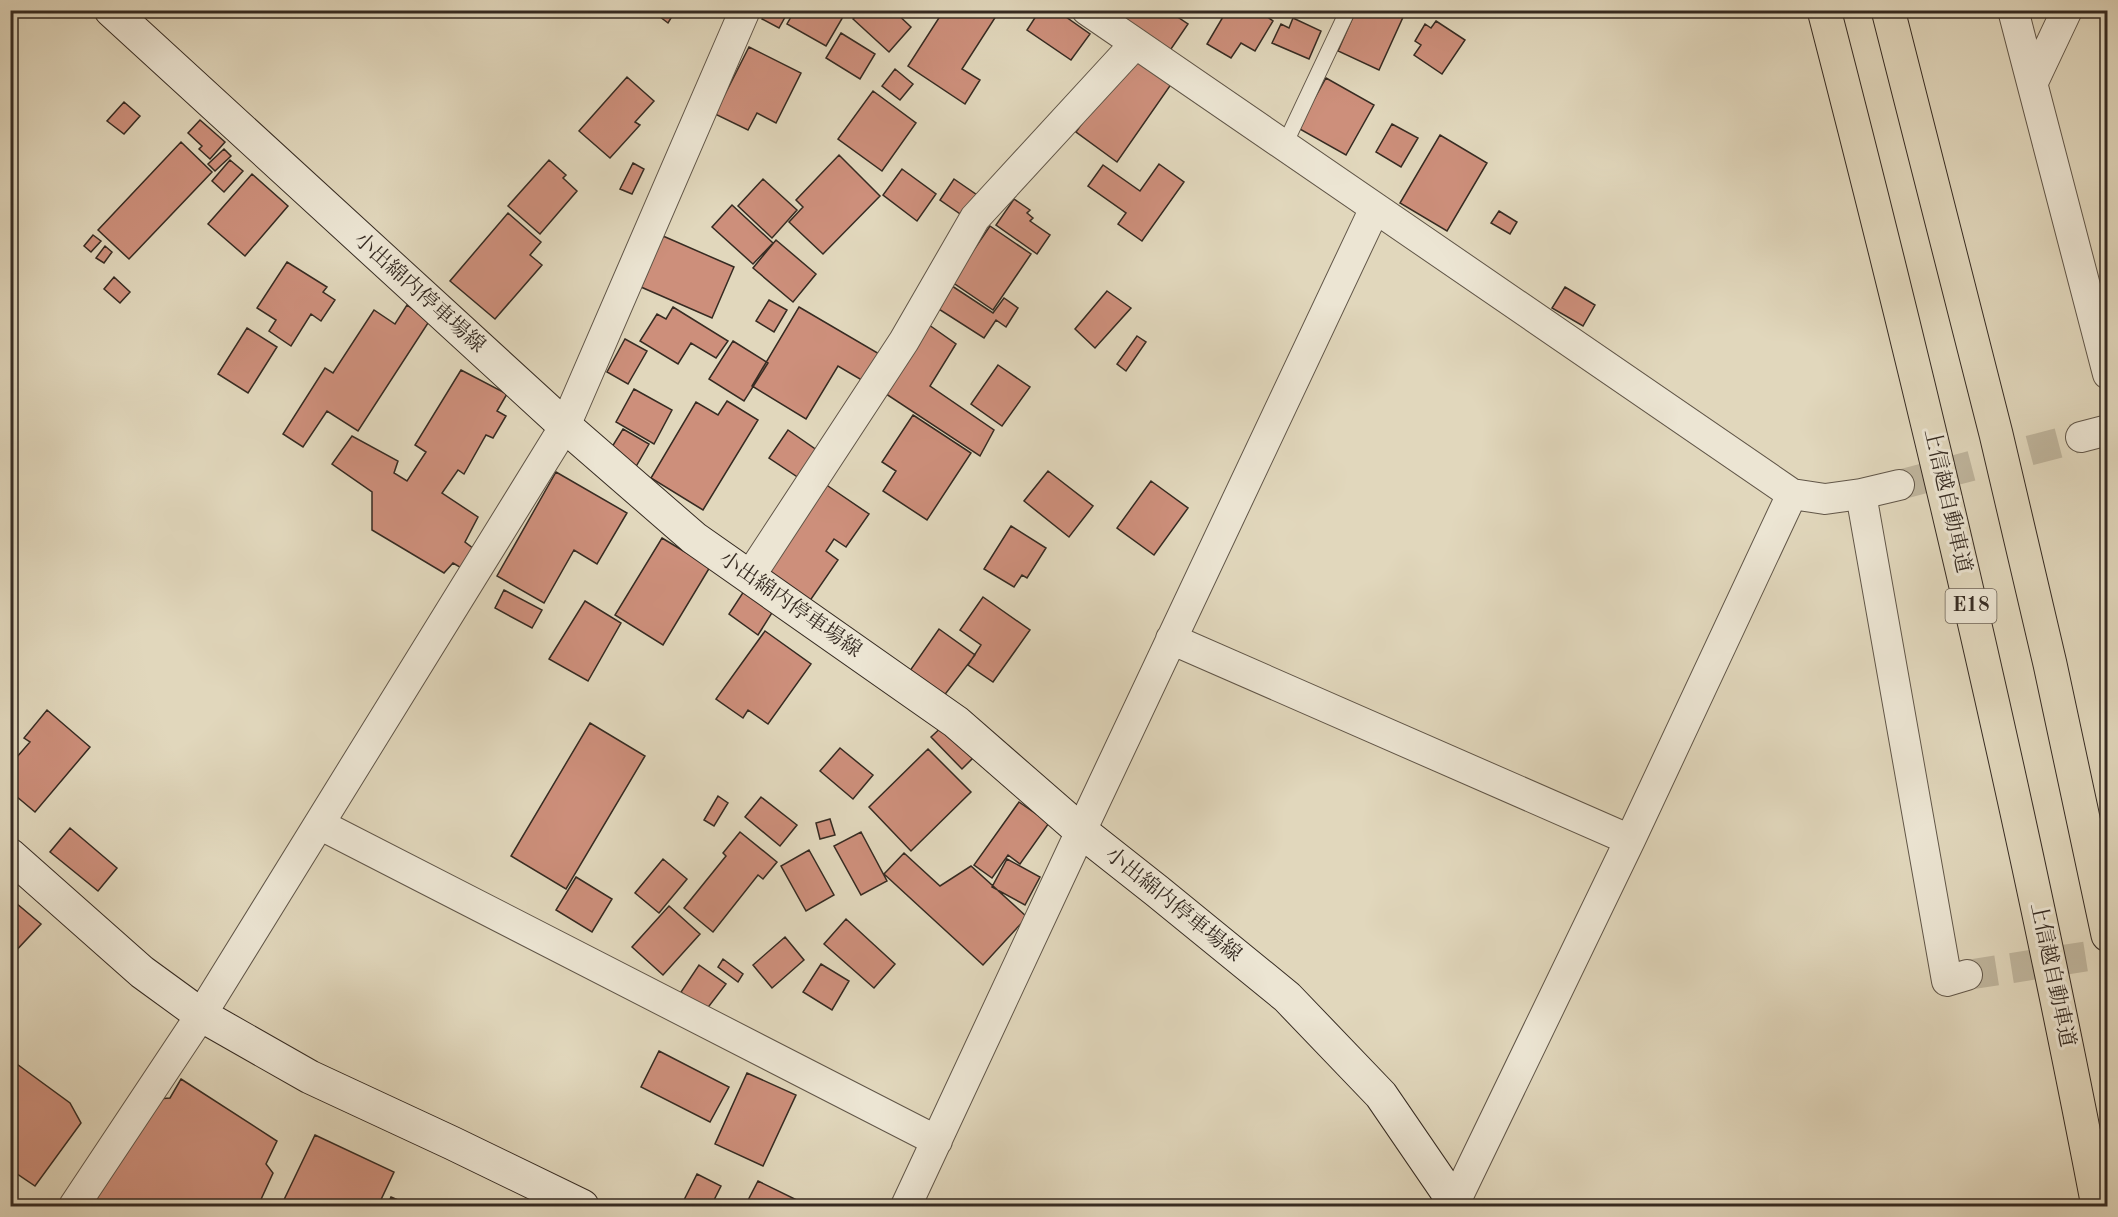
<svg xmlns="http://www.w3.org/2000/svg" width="2118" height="1217" viewBox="0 0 2118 1217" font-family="'Old Standard TT','Noto Serif JP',serif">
	<rect width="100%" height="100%" fill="#e1d7bc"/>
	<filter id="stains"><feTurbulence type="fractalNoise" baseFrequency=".00333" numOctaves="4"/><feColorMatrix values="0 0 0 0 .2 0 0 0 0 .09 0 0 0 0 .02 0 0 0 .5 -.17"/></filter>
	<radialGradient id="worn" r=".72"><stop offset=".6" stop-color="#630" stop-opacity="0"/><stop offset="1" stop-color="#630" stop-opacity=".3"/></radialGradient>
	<!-- building -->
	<path fill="#cd8f7b" stroke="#362b22" stroke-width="1.5" d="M 651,10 L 676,10 L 668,23 Z
		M 767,10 L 789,10 L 779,28 L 762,19 Z
		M 795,10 L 847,10 L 826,46 L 787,24 Z
		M 861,10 L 893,10 L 911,27 L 889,52 L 853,19 Z
		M 944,10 L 1000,10 L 962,69 L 980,80 L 965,104 L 908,66 Z
		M 1040,10 L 1056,10 L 1090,34 L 1071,60 L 1027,30 Z
		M 1129,10 L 1167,10 L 1188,24 L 1169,52 L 1122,21 Z
		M 1227,10 L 1258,10 L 1273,21 L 1255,51 L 1241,43 L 1231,58 L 1207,44 Z
		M 1356,10 L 1396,10 L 1404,15 L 1379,70 L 1338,51 Z
		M 1293,18 L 1321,31 L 1309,59 L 1272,43 L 1281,24 L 1289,28 Z
		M 1436,21 L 1465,40 L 1442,74 L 1414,55 L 1421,45 L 1415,41 L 1425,24 L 1431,28 Z
		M 841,33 L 875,54 L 860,79 L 826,58 Z
		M 749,47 L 801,73 L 776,123 L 757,113 L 748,130 L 715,114 Z
		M 1130,54 L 1172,83 L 1117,162 L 1076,132 Z
		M 895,69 L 913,84 L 900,100 L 882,86 Z
		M 627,77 L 654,101 L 635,122 L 640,125 L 610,158 L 579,131 Z
		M 1326,78 L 1374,105 L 1346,155 L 1298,128 Z
		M 873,91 L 916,123 L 882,171 L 838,139 Z
		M 124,102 L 140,116 L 124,134 L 107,121 Z
		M 200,120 L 225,142 L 210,159 L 199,149 L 202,146 L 188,133 Z
		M 1392,124 L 1418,138 L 1401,167 L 1376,152 Z
		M 1440,135 L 1487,163 L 1447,231 L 1400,203 Z
		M 181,142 L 212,172 L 129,259 L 98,230 Z
		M 224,149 L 231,156 L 215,171 L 208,164 Z
		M 839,155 L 880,196 L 823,254 L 789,222 L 803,207 L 796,200 Z
		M 230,160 L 243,171 L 224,192 L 212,181 Z
		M 549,160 L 566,175 L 563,178 L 577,191 L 540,234 L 508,206 Z
		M 633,163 L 644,169 L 632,194 L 620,189 Z
		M 1159,164 L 1184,182 L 1142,241 L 1118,224 L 1126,213 L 1088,186 L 1103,165 L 1140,191 Z
		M 902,169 L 936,194 L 917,221 L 883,195 Z
		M 252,174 L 288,206 L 245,256 L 208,224 Z
		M 763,179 L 797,210 L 772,238 L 738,206 Z
		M 954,179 L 980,197 L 966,218 L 940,200 Z
		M 1014,199 L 1030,210 L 1027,213 L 1033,218 L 1030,221 L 1050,235 L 1037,254 L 996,225 Z
		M 732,205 L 773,243 L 753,264 L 712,227 Z
		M 1499,211 L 1517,222 L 1510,234 L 1491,223 Z
		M 508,213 L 541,242 L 530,255 L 542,265 L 495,319 L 450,281 Z
		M 990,226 L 1031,254 L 993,310 L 952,282 Z
		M 93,235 L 101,241 L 91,252 L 84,246 Z
		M 663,236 L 734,267 L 712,318 L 641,287 Z
		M 776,240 L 816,274 L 793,302 L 753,268 Z
		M 105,246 L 112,252 L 104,263 L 96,258 Z
		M 287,262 L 327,287 L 323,292 L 335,300 L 321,321 L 311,314 L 291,346 L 269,331 L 276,320 L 257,308 Z
		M 114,277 L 130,292 L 120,303 L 104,289 Z
		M 949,284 L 993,313 L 1004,298 L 1018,308 L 1006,327 L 996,320 L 984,338 L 934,306 Z
		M 1565,287 L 1595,305 L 1583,326 L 1552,308 Z
		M 1107,291 L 1131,308 L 1095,348 L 1075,329 Z
		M 769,300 L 787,310 L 774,332 L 756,321 Z
		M 407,305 L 430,320 L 358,431 L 327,411 L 303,447 L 283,434 L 325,368 L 333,373 L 374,310 L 395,324 Z
		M 673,307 L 728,341 L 716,358 L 691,343 L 678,364 L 640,341 L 657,314 L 666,319 Z
		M 799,307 L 881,355 L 865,382 L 838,366 L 806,419 L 752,386 Z
		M 922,320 L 956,344 L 930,386 L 994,430 L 980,456 L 880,390 Z
		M 247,328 L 277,347 L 248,393 L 218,374 Z
		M 1137,336 L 1146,342 L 1126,371 L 1117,364 Z
		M 625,339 L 647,351 L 628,384 L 607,372 Z
		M 733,341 L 768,363 L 744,401 L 709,379 Z
		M 998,365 L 1030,387 L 1002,426 L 971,404 Z
		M 461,370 L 507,394 L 497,411 L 506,416 L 493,438 L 486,435 L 464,474 L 458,470 L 442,493 L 478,517 L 465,542 L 474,549 L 463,569 L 453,563 L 444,573 L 372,530 L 372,492 L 332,464 L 352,436 L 398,461 L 394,473 L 407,481 L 426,452 L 415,445 Z
		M 634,389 L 672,410 L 654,444 L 616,422 Z
		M 727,401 L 758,420 L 703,510 L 651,478 L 696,402 L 718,415 Z
		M 913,415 L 971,453 L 927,520 L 883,491 L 896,471 L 882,462 Z
		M 623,429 L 649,444 L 634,470 L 607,455 Z
		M 788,430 L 821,453 L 802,480 L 769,458 Z
		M 1048,471 L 1093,506 L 1069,537 L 1024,501 Z
		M 556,472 L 627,513 L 597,564 L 574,550 L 544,603 L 497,576 Z
		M 1151,481 L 1188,508 L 1154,555 L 1117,528 Z
		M 825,484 L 869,514 L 846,547 L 834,539 L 826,551 L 838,560 L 807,605 L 764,575 Z
		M 1011,526 L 1046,548 L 1027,578 L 1022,575 L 1014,587 L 984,569 Z
		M 662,538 L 710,567 L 663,645 L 615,615 Z
		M 746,588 L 775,608 L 758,635 L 729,614 Z
		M 504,590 L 542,610 L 532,628 L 495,608 Z
		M 983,597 L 1030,630 L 993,682 L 968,665 L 981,645 L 960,630 Z
		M 585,601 L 621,623 L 588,681 L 549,659 Z
		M 939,629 L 975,655 L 940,701 L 907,675 Z
		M 765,631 L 811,664 L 768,724 L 748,710 L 743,718 L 716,699 Z
		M 47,710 L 90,747 L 35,812 L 10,791 L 10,765 L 30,742 L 24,738 Z
		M 590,723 L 645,756 L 566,889 L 511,856 Z
		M 946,723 L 977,754 L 962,769 L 931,737 Z
		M 840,748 L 873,775 L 853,799 L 820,771 Z
		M 928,749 L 971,792 L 911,851 L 869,807 Z
		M 718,796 L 728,803 L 714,826 L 704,820 Z
		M 761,797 L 797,825 L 780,846 L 745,817 Z
		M 1019,802 L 1049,823 L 1020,864 L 1008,855 L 992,878 L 974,865 Z
		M 830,819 L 835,835 L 820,839 L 816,823 Z
		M 70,828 L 117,868 L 98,891 L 50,852 Z
		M 740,832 L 777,862 L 763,879 L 758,875 L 713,932 L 684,908 L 726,856 L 723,853 Z
		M 861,832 L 887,881 L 861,895 L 834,846 Z
		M 809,850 L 834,895 L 806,911 L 781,866 Z
		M 904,853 L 940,886 L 971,866 L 1027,917 L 983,965 L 884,874 Z
		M 663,859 L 687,879 L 659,913 L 635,893 Z
		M 1007,859 L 1040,877 L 1025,905 L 992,887 Z
		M 576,877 L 612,899 L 592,932 L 556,910 Z
		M 10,898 L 41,924 L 10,957 Z
		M 669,906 L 700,934 L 663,975 L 632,947 Z
		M 846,919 L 895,964 L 874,988 L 824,944 Z
		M 785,937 L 804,960 L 772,988 L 753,965 Z
		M 723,959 L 743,974 L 738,982 L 718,967 Z
		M 821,964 L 849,981 L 832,1010 L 803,992 Z
		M 699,965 L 726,984 L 706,1010 L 681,992 Z
		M 659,1051 L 729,1087 L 710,1122 L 641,1087 Z
		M 10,1059 L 70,1103 L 81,1123 L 35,1186 L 10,1169 Z
		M 747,1073 L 796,1095 L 763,1166 L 715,1144 Z
		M 181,1079 L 277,1141 L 266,1164 L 273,1173 L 258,1206 L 88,1206 L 156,1099 L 170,1098 Z
		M 315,1135 L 394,1172 L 378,1206 L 281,1206 Z
		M 697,1174 L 721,1186 L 711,1206 L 681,1206 Z
		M 758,1181 L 809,1206 L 745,1206 Z
		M 391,1197 L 412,1206 L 387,1206 Z"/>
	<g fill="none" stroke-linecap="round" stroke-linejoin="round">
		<!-- street-tunnel -->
		<path stroke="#bfb59d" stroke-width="30" stroke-dasharray="30 15" stroke-linecap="butt" d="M 1899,485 L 2081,437
			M 1967,975 L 2108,953"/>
		<!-- lane casing -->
		<g stroke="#615648" stroke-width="17">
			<path id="lane" d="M 1284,146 L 1348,10"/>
		</g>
		<!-- street casing -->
		<g stroke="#615648" stroke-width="32">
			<path id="street" d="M 1087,10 L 1792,494 L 1825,499 L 1861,494 L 1899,485
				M 2013,10 L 2108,374
				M 2033,82 L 2067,10
				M 2081,437 L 2108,430
				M 1861,494 L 1947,981 L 1967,975
				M 750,576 L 904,341 L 975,218 L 1135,44
				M 1171,639 L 1630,840
				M 319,824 L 937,1141
				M 1455,1202 L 1630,840 L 1792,494
				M 74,1206 L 201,1015 L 565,426 L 745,10
				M 906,1206 L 1081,831 L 1375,208"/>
		</g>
		<!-- secondary casing -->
		<g stroke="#362b22" stroke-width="35">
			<path id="secondary" d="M 111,10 L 565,426 L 694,538 L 956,722 L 1081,831 L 1157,891 L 1287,997 L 1381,1095 L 1457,1206
				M 10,855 L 142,972 L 201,1015 L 310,1077 L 452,1143 L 582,1206"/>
		</g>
		<!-- highway casing -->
		<g stroke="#362b22" stroke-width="35">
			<path id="highway" d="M 1824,10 C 1927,407 2021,804 2098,1206
				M 1888,10 L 1996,434 L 2050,664 L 2108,935"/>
		</g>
		<!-- lane -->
		<use href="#lane" stroke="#ece5d3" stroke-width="15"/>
		<!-- street -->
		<use href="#street" stroke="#ece5d3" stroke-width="30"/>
		<!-- secondary -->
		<use href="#secondary" stroke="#ece5d3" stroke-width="33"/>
		<!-- highway -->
		<use href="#highway" stroke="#e1d7bc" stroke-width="33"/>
	</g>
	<g text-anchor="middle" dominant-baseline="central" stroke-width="6" stroke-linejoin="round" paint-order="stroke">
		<!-- shield labels -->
		<rect fill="#ece5d3" stroke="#6d6357" stroke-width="1.5" x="1945.5" y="589" width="51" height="34" rx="4.5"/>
		<g font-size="20" font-weight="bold" fill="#362b22">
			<text x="1971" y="606">E18</text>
		</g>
		<!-- street labels -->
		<g font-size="21" fill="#362b22" stroke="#ece5d3">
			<text transform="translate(419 293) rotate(42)">小出綿内停車場線</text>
			<text transform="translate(1947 501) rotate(77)">上信越自動車道</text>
			<text transform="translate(790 605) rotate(35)">小出綿内停車場線</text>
			<text transform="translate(1173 905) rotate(39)">小出綿内停車場線</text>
			<text transform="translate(2052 975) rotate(78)">上信越自動車道</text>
		</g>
	</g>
	<!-- margin -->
	<rect width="2118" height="1217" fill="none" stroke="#e1d7bc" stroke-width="36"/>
	<rect x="12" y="12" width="2094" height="1193" fill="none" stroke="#362b22" stroke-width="3"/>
	<rect x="18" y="18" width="2082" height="1181" fill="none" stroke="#362b22" stroke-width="1.5"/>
	<rect width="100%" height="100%" filter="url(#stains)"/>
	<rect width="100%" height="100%" fill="url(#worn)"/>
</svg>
